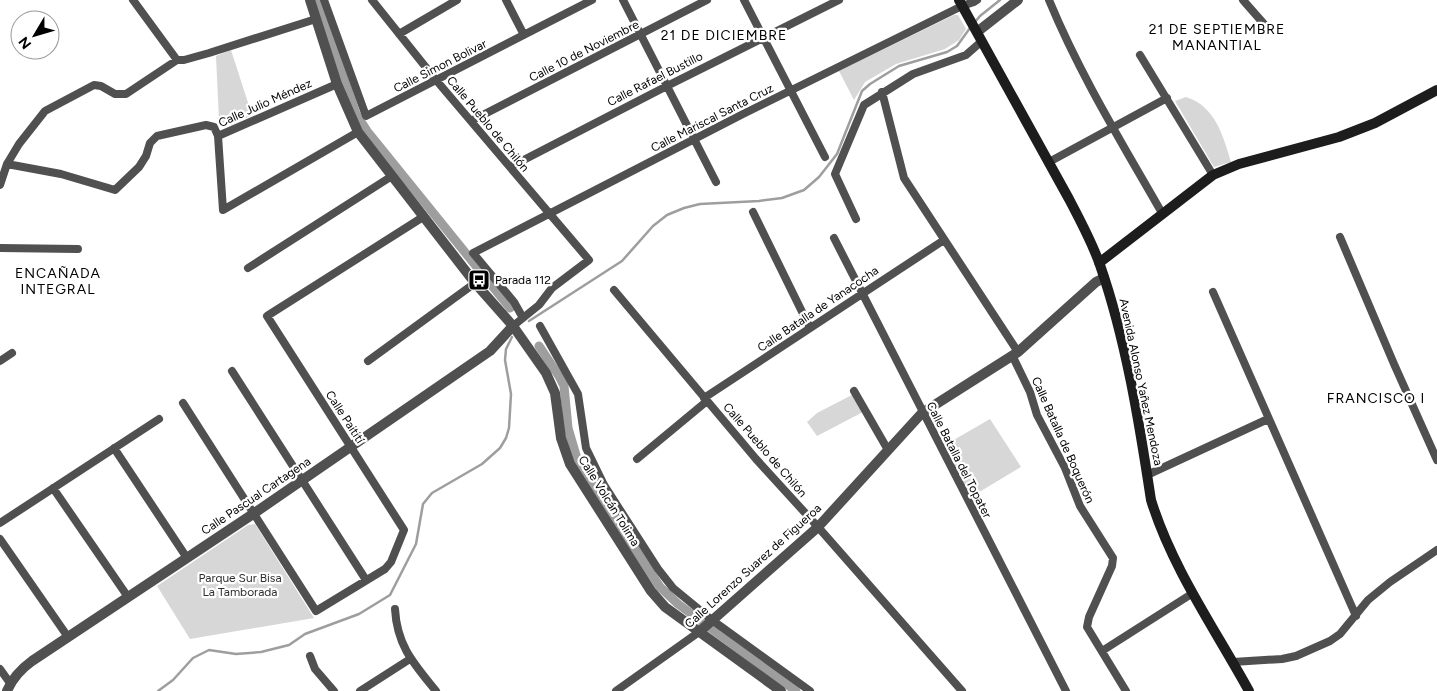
<svg xmlns="http://www.w3.org/2000/svg" width="1437" height="691" viewBox="0 0 1437 691" font-family="Figtree,sans-serif">
	<rect width="100%" height="100%" fill="#fff"/>
	<!-- green -->
	<path fill="#d7d7d7" d="M 954,15 L 958,15 L 966,29 L 959,40 L 945,49 L 896,64 L 865,82 L 854,100 L 839,71 Z
		M 231,50 L 252,115 L 231,125 L 223,125 L 219,120 L 216,56 Z
		M 1186,97 C 1215,106 1223,135 1231,162 L 1214,167 L 1175,101 Z
		M 852,395 L 863,412 L 817,436 L 807,422 L 817,413 Z
		M 990,419 L 1021,467 L 971,497 L 945,445 Z
		M 255,524 L 314,618 L 190,639 L 157,586 L 248,525 Z"/>
	<g fill="none" stroke-linecap="round" stroke-linejoin="round">
		<!-- stream -->
		<path stroke="#9e9e9e" stroke-width="2.5" d="M 975,22 L 980,16 L 1000,0
			M 529,321 L 622,261 L 653,226 L 667,215 L 684,208 L 700,204 L 759,201 L 782,198 L 804,190 L 819,177 L 837,154 L 862,91 L 870,84 L 899,66 L 947,52 L 957,46 L 970,28
			M 158,691 L 173,680 L 193,658 L 209,650 L 236,654 L 261,652 L 289,645 L 305,634 L 359,614 L 390,595 L 416,544 L 423,504 L 432,493 L 482,464 L 500,448 L 506,438 L 509,428 L 511,394 L 505,360 L 506,349 L 512,337"/>
		<!-- canal -->
		<path stroke="#9e9e9e" stroke-width="9" d="M 317,0 L 356,114 L 367,131 L 510,308
			M 539,346 L 559,376 L 564,386 L 568,428 L 578,462 L 660,587 L 678,604 L 796,691"/>
		<!-- minor -->
		<path stroke="#505050" stroke-width="8" d="M 133,0 L 177,60
			M 324,0 L 366,116 L 592,0
			M 372,0 L 436,80 L 589,260 L 552,288 L 539,305 L 513,326
			M 506,0 L 524,35
			M 623,0 L 716,182
			M 744,0 L 825,157
			M 1049,0 C 1080,75 1122,143 1162,213
			M 1243,0 L 1264,24
			M 399,34 L 457,0
			M 1140,55 L 1213,175
			M 882,92 L 904,178 L 1018,352
			M 471,121 L 707,0
			M 218,136 L 223,210 L 358,132
			M 1049,162 L 1167,98
			M 7,164 L 61,174 L 115,190 L 139,167 L 146,156 L 150,143 L 157,136 L 206,125 L 214,127 L 218,136 L 337,84
			M 510,167 L 667,86 L 839,0
			M 0,185 L 7,164 L 19,144 L 45,111 L 94,85 L 101,86 L 115,94 L 126,94 L 177,60 L 184,60 L 209,53 L 316,19
			M 753,212 L 810,328
			M 856,219 L 835,174 L 864,105 L 913,74 L 966,55 L 982,41
			M 1340,237 L 1394,364 L 1437,460
			M 834,238 L 1066,691
			M 0,248 L 78,249
			M 248,268 L 392,176
			M 614,290 L 756,459 L 818,527 L 962,691
			M 1213,292 L 1356,616
			M 523,318 L 514,302 L 473,253 L 743,114 L 962,6 L 974,2 L 977,0
			M 540,326 L 578,394 L 586,448 L 604,485 L 658,569 L 673,588 L 712,620 L 810,691
			M 1012,355 L 1030,392 L 1037,415 L 1065,468 L 1080,506 L 1113,558 L 1112,566 L 1089,617 L 1087,627 L 1126,691
			M 0,361 L 12,353
			M 368,361 L 475,283
			M 232,371 L 366,580
			M 854,391 L 888,450
			M 704,398 L 944,240
			M 183,403 L 316,611 L 385,569 L 391,562 L 404,530 L 267,316 L 423,217
			M 114,448 L 187,558
			M 637,459 L 707,401
			M 1147,475 L 1268,419
			M 53,488 L 128,597
			M 0,523 L 159,419
			M 0,539 L 68,637
			M 395,609 C 397,646 414,664 436,691
			M 1102,651 L 1193,593
			M 310,656 L 315,669 L 334,691
			M 1233,662 L 1282,659 L 1296,656 L 1330,641 L 1340,634 L 1368,600 L 1390,582 L 1437,550
			M 0,669 L 10,683
			M 360,691 L 410,659
			M 616,691 L 699,632"/>
		<!-- tertiary -->
		<path stroke="#505050" stroke-width="10" d="M 310,0 L 337,84 L 358,132 L 475,283 L 513,326 L 546,373 L 555,393 L 561,438 L 570,464 L 651,591 L 665,607 L 781,691
			M 977,32 L 1018,0
			M 699,632 L 818,527 L 922,413 L 1018,352 L 1096,282 L 1104,278
			M 7,691 C 12,679 21,669 32,661 L 253,514 L 490,351 L 513,326"/>
		<!-- secondary -->
		<path stroke="#1d1d1d" stroke-width="10" d="M 959,0 L 1069,199 C 1080,220 1092,242 1100,265 C 1126,340 1139,421 1151,500 C 1172,568 1215,629 1249,691
			M 1099,263 L 1213,175 L 1239,164 L 1339,137 L 1375,123 L 1437,90"/>
	</g>
	<!-- icons -->
	<defs>
		<g id="bus-square" transform="scale(1.125)"><rect x="-9" y="-9" width="18" height="18" rx="4" fill="#000" stroke="#fff"/><path d="M-5-6H5V4H4V6H2V4H-2V6H-4V4H-5ZM-3.5-4V0h7V-4ZM-3.5 1.2v1.5H-2V1.2ZM2 1.2v1.5H3.5V1.2Z" fill="#fff"/></g>
	</defs>
	<g fill-rule="evenodd">
		<use href="#bus-square" x="479" y="280"/>
	</g>
	<g text-anchor="middle" dominant-baseline="central" stroke-width="4.5" stroke-linejoin="round" paint-order="stroke">
		<!-- street labels -->
		<g font-size="12" fill="#000" stroke="#fff">
			<text transform="translate(584 51) rotate(-27)">Calle 10 de Noviembre</text>
			<text transform="translate(440 66) rotate(-27)">Calle Simon Bolivar</text>
			<text transform="translate(655 79) rotate(-27)">Calle Rafael Bustillo</text>
			<text transform="translate(265 103) rotate(-24)">Calle Julio Méndez</text>
			<text transform="translate(712 118) rotate(-27)">Calle Mariscal Santa Cruz</text>
			<text transform="translate(488 124) rotate(50)">Calle Pueblo de Chilón</text>
			<text transform="translate(818 309) rotate(-34)">Calle Batalla de Yanacocha</text>
			<text transform="translate(1141 382) rotate(78)">Avenida Alonso Yañez Mendoza</text>
			<text transform="translate(345 417) rotate(57)">Calle Paitití</text>
			<text transform="translate(1063 440) rotate(66)">Calle Batalla de Boquerón</text>
			<text transform="translate(765 450) rotate(49)">Calle Pueblo de Chilón</text>
			<text transform="translate(959 460) rotate(63)">Calle Batalla del Topater</text>
			<text transform="translate(256 496) rotate(-34)">Calle Pascual Cartagena</text>
			<text transform="translate(609 501) rotate(58)">Calle Volcán Tolima</text>
			<text transform="translate(753 566) rotate(-42)">Calle Lorenzo Suarez de Figueroa</text>
		</g>
		<!-- poi labels -->
		<g font-size="12" fill="#000" stroke="#fff" text-anchor="start">
			<text x="495" y="280">Parada 112</text>
		</g>
		<!-- park labels -->
		<g font-size="12" fill="#2e2e2e" stroke="#fff">
			<text x="240" y="578">Parque Sur Bisa<tspan x="240" dy="14">La Tamborada</tspan></text>
		</g>
		<!-- neighbourhood labels -->
		<g font-size="14" letter-spacing="1" fill="#000" stroke="#fff">
			<text x="1217" y="29">21 DE SEPTIEMBRE<tspan x="1217" dy="16">MANANTIAL</tspan></text>
			<text x="724" y="35">21 DE DICIEMBRE</text>
			<text x="58" y="273">ENCAÑADA<tspan x="58" dy="16">INTEGRAL</tspan></text>
			<text x="1376" y="398">FRANCISCO I</text>
		</g>
	</g>
	<!-- north arrow -->
	<g transform="translate(35 35) rotate(232)"><circle r="24" fill="#ffffff" stroke="#999999"/>
	<path d="M0-4L9 19L0 12L-9 19Z" fill="#000000"/>
	<text y="-8" font-size="14" font-weight="bold" text-anchor="middle" fill="#000000">N</text>
	</g>
</svg>
